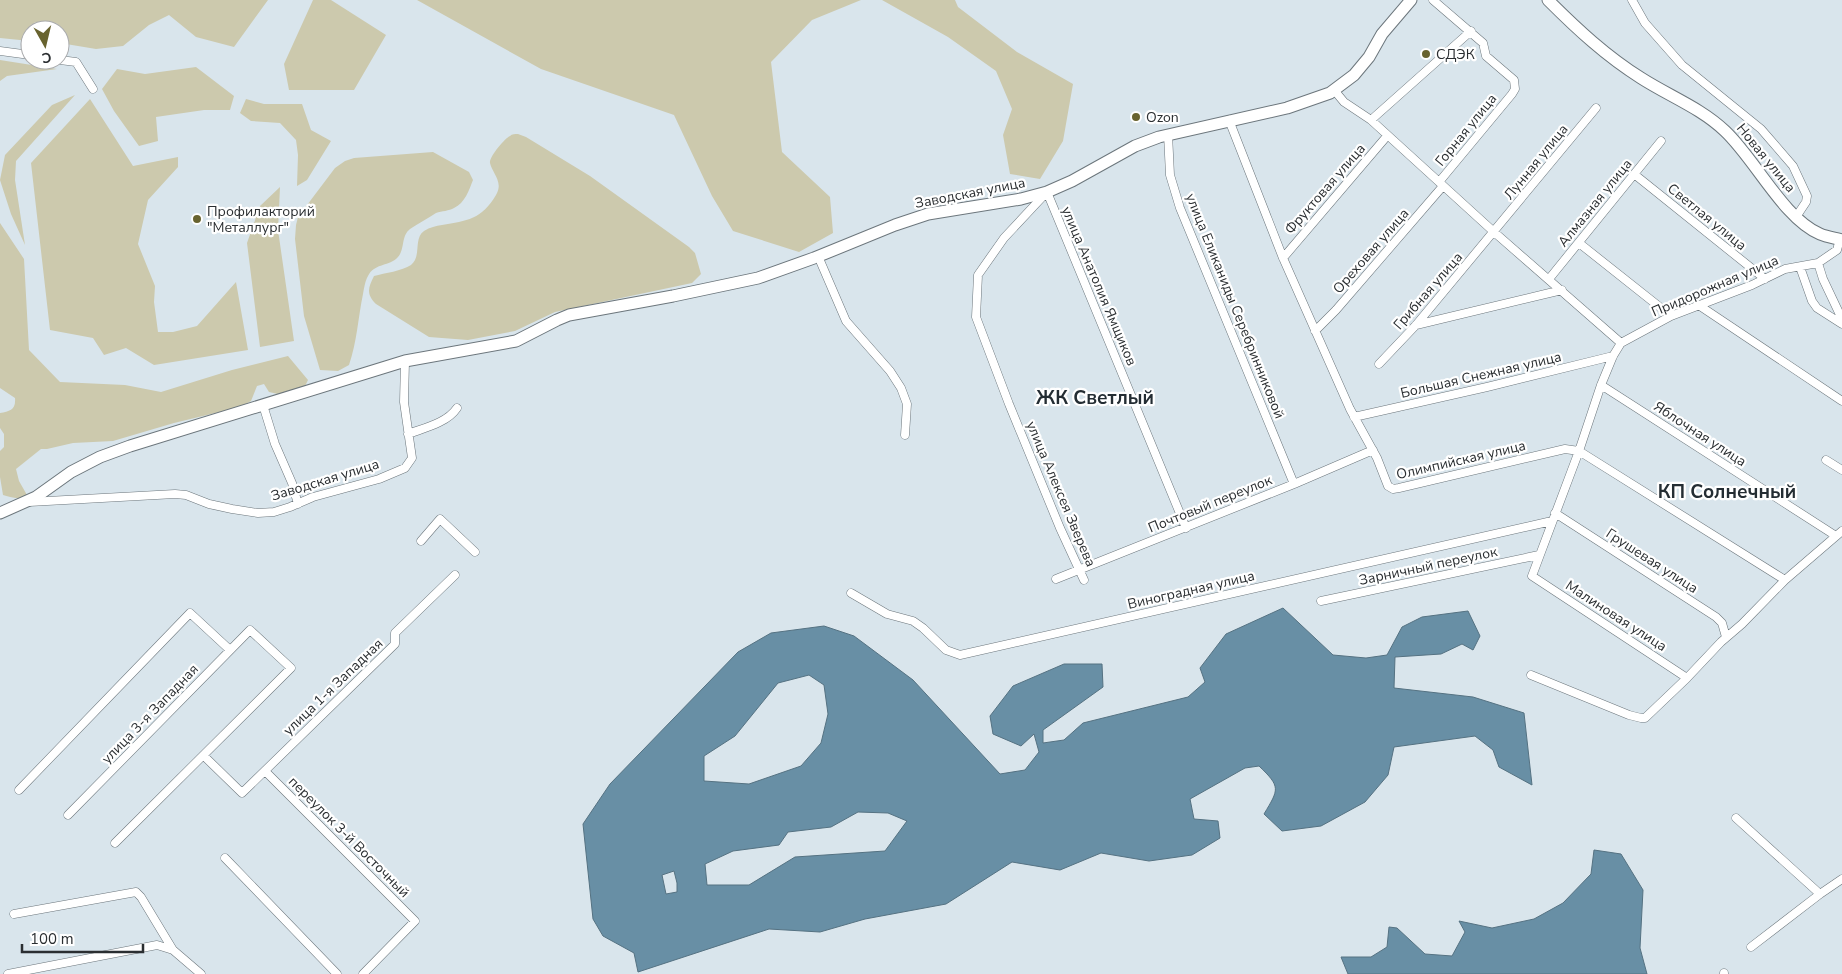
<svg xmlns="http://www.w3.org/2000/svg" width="1842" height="974" viewBox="0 0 1842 974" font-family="'Nunito Sans',sans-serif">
	<rect width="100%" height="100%" fill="#d9e5ec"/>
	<!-- green -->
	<path fill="#ccc9ad" d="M 0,0 L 268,0 L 234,47 L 196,37 L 169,15 L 149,25 L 123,46 L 96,49 L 60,43 L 60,30 L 30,30 L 30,41 L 0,38 Z
		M 313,0 L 331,0 L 386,35 L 354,90 L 289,90 L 284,64 Z
		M 417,0 L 861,0 L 812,20 L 771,62 L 782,152 L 830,197 L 833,233 L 799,252 L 733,231 L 712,196 L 674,115 L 541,69 Z
		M 882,0 L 955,0 L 958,7 L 1017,52 L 1073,84 L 1063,141 L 1040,179 L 1010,174 L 1003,135 L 1012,109 L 996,71 L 948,37 Z
		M 0,60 L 57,69 L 7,76 L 0,81 Z
		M 196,67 L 234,96 L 230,110 L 204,110 L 156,117 L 158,141 L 139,146 L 114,111 L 102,89 L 117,69 L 145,74 Z
		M 75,95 L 16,161 L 15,180 L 25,245 L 11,214 L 0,180 L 5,155 L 52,105 Z
		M 90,99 L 133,166 L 178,157 L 178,167 L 148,200 L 138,244 L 155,286 L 154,302 L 158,332 L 173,332 L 197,326 L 236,282 L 248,350 L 154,365 L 126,348 L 104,355 L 93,338 L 50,330 L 31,163 Z
		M 246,99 L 264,104 L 302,104 L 311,130 L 331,141 L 307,180 L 297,186 L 298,155 L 296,140 L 280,123 L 251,121 L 240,113 Z
		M 518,134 L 526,137 L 590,176 L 689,247 L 695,253 L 701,274 L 692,283 L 555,312 L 515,331 L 468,340 L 429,337 L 376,304 C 366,294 368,288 374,276 C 385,273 402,271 411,265 C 422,256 413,239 424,231 C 430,227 436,226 442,225 C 467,221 482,219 496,195 C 504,182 492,173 490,163 C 489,157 505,138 510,136 C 512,134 515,134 518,134 Z
		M 433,152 L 469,172 L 473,180 C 469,190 465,203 454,208 C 449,211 442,211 436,213 C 428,218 418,224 410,229 C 400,237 406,251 396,259 C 387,266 374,264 368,276 C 365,281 364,289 363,294 C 358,318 357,342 349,365 L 338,371 L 320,370 L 304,316 L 295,239 L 296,225 L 298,217 L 335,168 L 345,161 L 354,158 Z
		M 280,187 L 278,230 L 294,341 L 260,347 L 247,243 L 260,206 Z
		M 0,223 L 24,259 L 29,350 L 60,382 L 125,385 L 161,392 L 232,370 L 288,356 L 308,380 L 305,386 L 278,394 L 269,392 L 264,384 L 257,386 L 251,401 L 240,407 L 174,423 L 113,441 L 73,443 L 47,449 L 41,449 L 16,469 L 19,481 L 27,495 C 21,501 10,497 3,495 L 0,477 L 0,451 L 4,447 L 4,434 L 0,428 L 0,413 C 10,411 16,410 15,398 L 0,388 Z"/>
	<!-- water -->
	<path fill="#688fa5" stroke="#557282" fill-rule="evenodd" d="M 1283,608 L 1333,655 L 1366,658 L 1387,655 L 1402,627 L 1422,617 L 1468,611 L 1480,636 L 1473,650 L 1462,644 L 1441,654 L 1395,657 L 1394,688 L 1473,697 L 1524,713 L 1532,785 L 1499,767 L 1493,750 L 1475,736 L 1394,747 L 1388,775 L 1365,802 L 1321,826 L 1282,831 L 1264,814 C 1279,789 1281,787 1259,766 L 1245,768 L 1190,799 L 1194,819 L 1218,821 L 1220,838 L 1192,855 L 1149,861 L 1101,853 L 1060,870 L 1012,862 L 946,904 L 865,919 L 820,932 L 769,929 L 638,972 L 634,953 L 603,936 L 593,919 L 583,824 L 610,784 L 738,652 L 771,633 L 824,626 L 854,636 L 913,680 L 1000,774 L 1025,770 L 1039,752 L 1034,734 L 1021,746 L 993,734 L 990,716 L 1013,686 L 1064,664 L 1102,664 L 1103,687 L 1043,730 L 1043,743 L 1064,740 L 1083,723 L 1188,697 L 1205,682 L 1200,668 L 1226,634 ZM 809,675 L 824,685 L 828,714 L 821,743 L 801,766 L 749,784 L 704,781 L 704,756 L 735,736 L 778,683 ZM 858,812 L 888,813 L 907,821 L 885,851 L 795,857 L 749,885 L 707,885 L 705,864 L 733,851 L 779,845 L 788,832 L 831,827 ZM 674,871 L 677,883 L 677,892 L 666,894 L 662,875 Z
		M 1594,850 L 1621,854 L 1643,890 L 1640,948 L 1647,974 L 1348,974 L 1341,957 L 1371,957 L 1387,947 L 1389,927 L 1397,928 L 1425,954 L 1452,956 L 1465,932 L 1459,921 L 1492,928 L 1534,919 L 1563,903 L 1591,874 Z"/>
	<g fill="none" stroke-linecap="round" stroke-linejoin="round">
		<!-- street casing -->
		<g stroke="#6c767c" stroke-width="9">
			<path id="street" d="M 1433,0 L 1483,43 L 1486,56 L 1514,80 L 1515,89 L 1512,94 L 1439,182
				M 1632,0 L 1645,23 L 1682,65 L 1761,129 L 1793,166 L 1807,196 L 1806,202 L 1796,217
				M 0,51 L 30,55
				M 60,60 L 76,62 L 93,89
				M 1334,90 L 1344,102 L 1371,120 L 1494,232 L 1621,343
				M 1229,120 L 1283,258 L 1350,409 L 1377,458 L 1388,486 L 1393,489 L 1399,488 L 1565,449 L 1579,451 L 1785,580
				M 1371,120 L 1471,31
				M 1168,134 L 1170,175 L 1180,208 L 1294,484
				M 1634,174 L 1765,279
				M 1579,243 L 1671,316
				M 818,256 L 846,321 L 890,371 L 901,388 L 907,404 L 905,435
				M 1283,258 L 1387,136
				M 1818,263 L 1823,279 L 1842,319
				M 1800,267 L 1812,301 L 1817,308 L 1842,324
				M 1549,279 L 1661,141
				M 1700,306 L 1842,401
				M 1416,325 L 1562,290
				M 1315,331 L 1336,310 L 1443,186
				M 1379,364 L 1416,325 L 1596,108
				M 1601,385 L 1836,536
				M 263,405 L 275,444 L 292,483 L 298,504
				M 1354,417 L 1487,387 L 1613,356
				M 408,434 C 424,428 447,423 457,408
				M 1826,460 L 1842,470
				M 29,502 L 175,494 L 186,495 L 209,504 L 232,509 L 258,513 L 274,512 L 290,507 L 313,497 L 379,479 L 405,468 L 412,458 L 404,402 L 405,361
				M 1555,513 L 1716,617 L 1722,623 L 1726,637
				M 421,541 L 440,519 L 475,552
				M 1056,579 L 1294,484 L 1373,450
				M 1084,580 L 1060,528 L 1009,404 L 976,317 L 978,275 L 1004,238 L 1047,192 L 1186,528
				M 851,593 L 887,614 L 913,621 L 923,628 L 946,650 L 960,655 L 1552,521
				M 1321,601 L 1539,555
				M 1531,675 L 1629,715 L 1641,718 L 1645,718 L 1687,678 L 1721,642 L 1742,624 L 1785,580 L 1842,531
				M 1687,678 L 1532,576 L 1579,451 L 1601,385 L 1613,356 L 1621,343 L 1671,316 L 1752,285 L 1785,269 L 1818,263 L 1837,250 L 1840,239
				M 204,756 L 242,793 L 395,644 L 395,633 L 455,575
				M 265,771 L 415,921 L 363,974
				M 19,790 L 190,613 L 230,650
				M 68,815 L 250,630 L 291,668 L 115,843
				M 1736,818 L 1820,894
				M 225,858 L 337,974
				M 14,914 L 136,892 L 141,897 L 173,950
				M 1751,947 L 1820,894 L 1842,879
				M 1724,973 L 1724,974
				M 8,974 L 157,945 L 173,950 L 201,974"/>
		</g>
		<!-- secondary casing -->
		<g stroke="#6c767c" stroke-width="13">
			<path id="secondary" d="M 1548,0 C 1577,29 1606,56 1641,78 C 1669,96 1701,108 1725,131 C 1755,159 1784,219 1820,234 C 1827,237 1835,238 1842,240
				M 0,513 L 36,497 L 71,472 L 100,457 L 130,446 L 405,361 L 516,341 L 557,320 L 569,315 L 673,296 L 758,278 L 814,258 L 895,225 L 928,214 L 1021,199 L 1047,192 L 1072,181 L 1135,146 L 1159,137 L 1287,108 L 1330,93 L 1354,75 L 1369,57 L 1382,34 L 1411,0"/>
		</g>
		<!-- street -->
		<use href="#street" stroke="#fff" stroke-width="8"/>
		<!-- secondary -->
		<use href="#secondary" stroke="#fff" stroke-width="11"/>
	</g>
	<!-- markers -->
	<g fill="#68632f" stroke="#fff" stroke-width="2">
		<circle cx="1426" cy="54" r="5"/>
		<circle cx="1136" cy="117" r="5"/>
		<circle cx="197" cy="219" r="5"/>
	</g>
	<g text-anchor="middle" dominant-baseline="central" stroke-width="4.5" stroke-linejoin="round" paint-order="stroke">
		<!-- poi labels -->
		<g font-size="14" fill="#2a2e31" stroke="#fff" text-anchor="start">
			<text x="1436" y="54">СДЭК</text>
			<text x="1146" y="117">Ozon</text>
			<text x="207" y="211">Профилакторий<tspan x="207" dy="16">"Металлург"</tspan></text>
		</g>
		<!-- street labels -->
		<g font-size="14" fill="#2a2e31" stroke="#fff">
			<text transform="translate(1466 130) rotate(-51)">Горная улица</text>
			<text transform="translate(1766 158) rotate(51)">Новая улица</text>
			<text transform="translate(1536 162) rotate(-51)">Лунная улица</text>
			<text transform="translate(1325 189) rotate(-49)">Фруктовая улица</text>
			<text transform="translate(970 193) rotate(-11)">Заводская улица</text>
			<text transform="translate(1595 203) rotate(-51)">Алмазная улица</text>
			<text transform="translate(1707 217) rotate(39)">Светлая улица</text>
			<text transform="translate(1371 251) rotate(-49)">Ореховая улица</text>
			<text transform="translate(1099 286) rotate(67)">улица Анатолия Ямщиков</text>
			<text transform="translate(1715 286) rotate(-23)">Придорожная улица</text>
			<text transform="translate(1428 291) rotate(-49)">Грибная улица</text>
			<text transform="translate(1235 306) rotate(68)">улица Еликаниды Серебринниковой</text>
			<text transform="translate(1481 375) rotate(-13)">Большая Снежная улица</text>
			<text transform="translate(1700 434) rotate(33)">Яблочная улица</text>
			<text transform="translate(1461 460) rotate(-13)">Олимпийская улица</text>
			<text transform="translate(325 480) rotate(-17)">Заводская улица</text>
			<text transform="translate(1061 494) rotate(67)">улица Алексея Зверева</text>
			<text transform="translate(1210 504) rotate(-22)">Почтовый переулок</text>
			<text transform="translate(1652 561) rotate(33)">Грушевая улица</text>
			<text transform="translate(1428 566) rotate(-12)">Зарничный переулок</text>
			<text transform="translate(1191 590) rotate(-13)">Виноградная улица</text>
			<text transform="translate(1616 616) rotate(33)">Малиновая улица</text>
			<text transform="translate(333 687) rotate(-44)">улица 1-я Западная</text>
			<text transform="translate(150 714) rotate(-46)">улица 3-я Западная</text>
			<text transform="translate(349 837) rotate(45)">переулок 3-й Восточный</text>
		</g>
		<!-- district labels -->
		<g font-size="19" font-weight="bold" fill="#242d33" stroke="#fff">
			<text x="1095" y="398">ЖК Светлый</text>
			<text x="1727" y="492">КП Солнечный</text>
		</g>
	</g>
	<!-- north arrow -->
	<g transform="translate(45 45) rotate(172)"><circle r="24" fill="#ffffff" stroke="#aaabad"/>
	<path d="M0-4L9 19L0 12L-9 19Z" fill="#68632f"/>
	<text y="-8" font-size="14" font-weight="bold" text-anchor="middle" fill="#2a2e31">С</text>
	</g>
	<!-- scale -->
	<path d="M22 944v8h121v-8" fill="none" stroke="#2a2e31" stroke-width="2.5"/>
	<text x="30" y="944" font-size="15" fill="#2a2e31" stroke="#ffffff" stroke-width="4" paint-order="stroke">100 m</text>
</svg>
